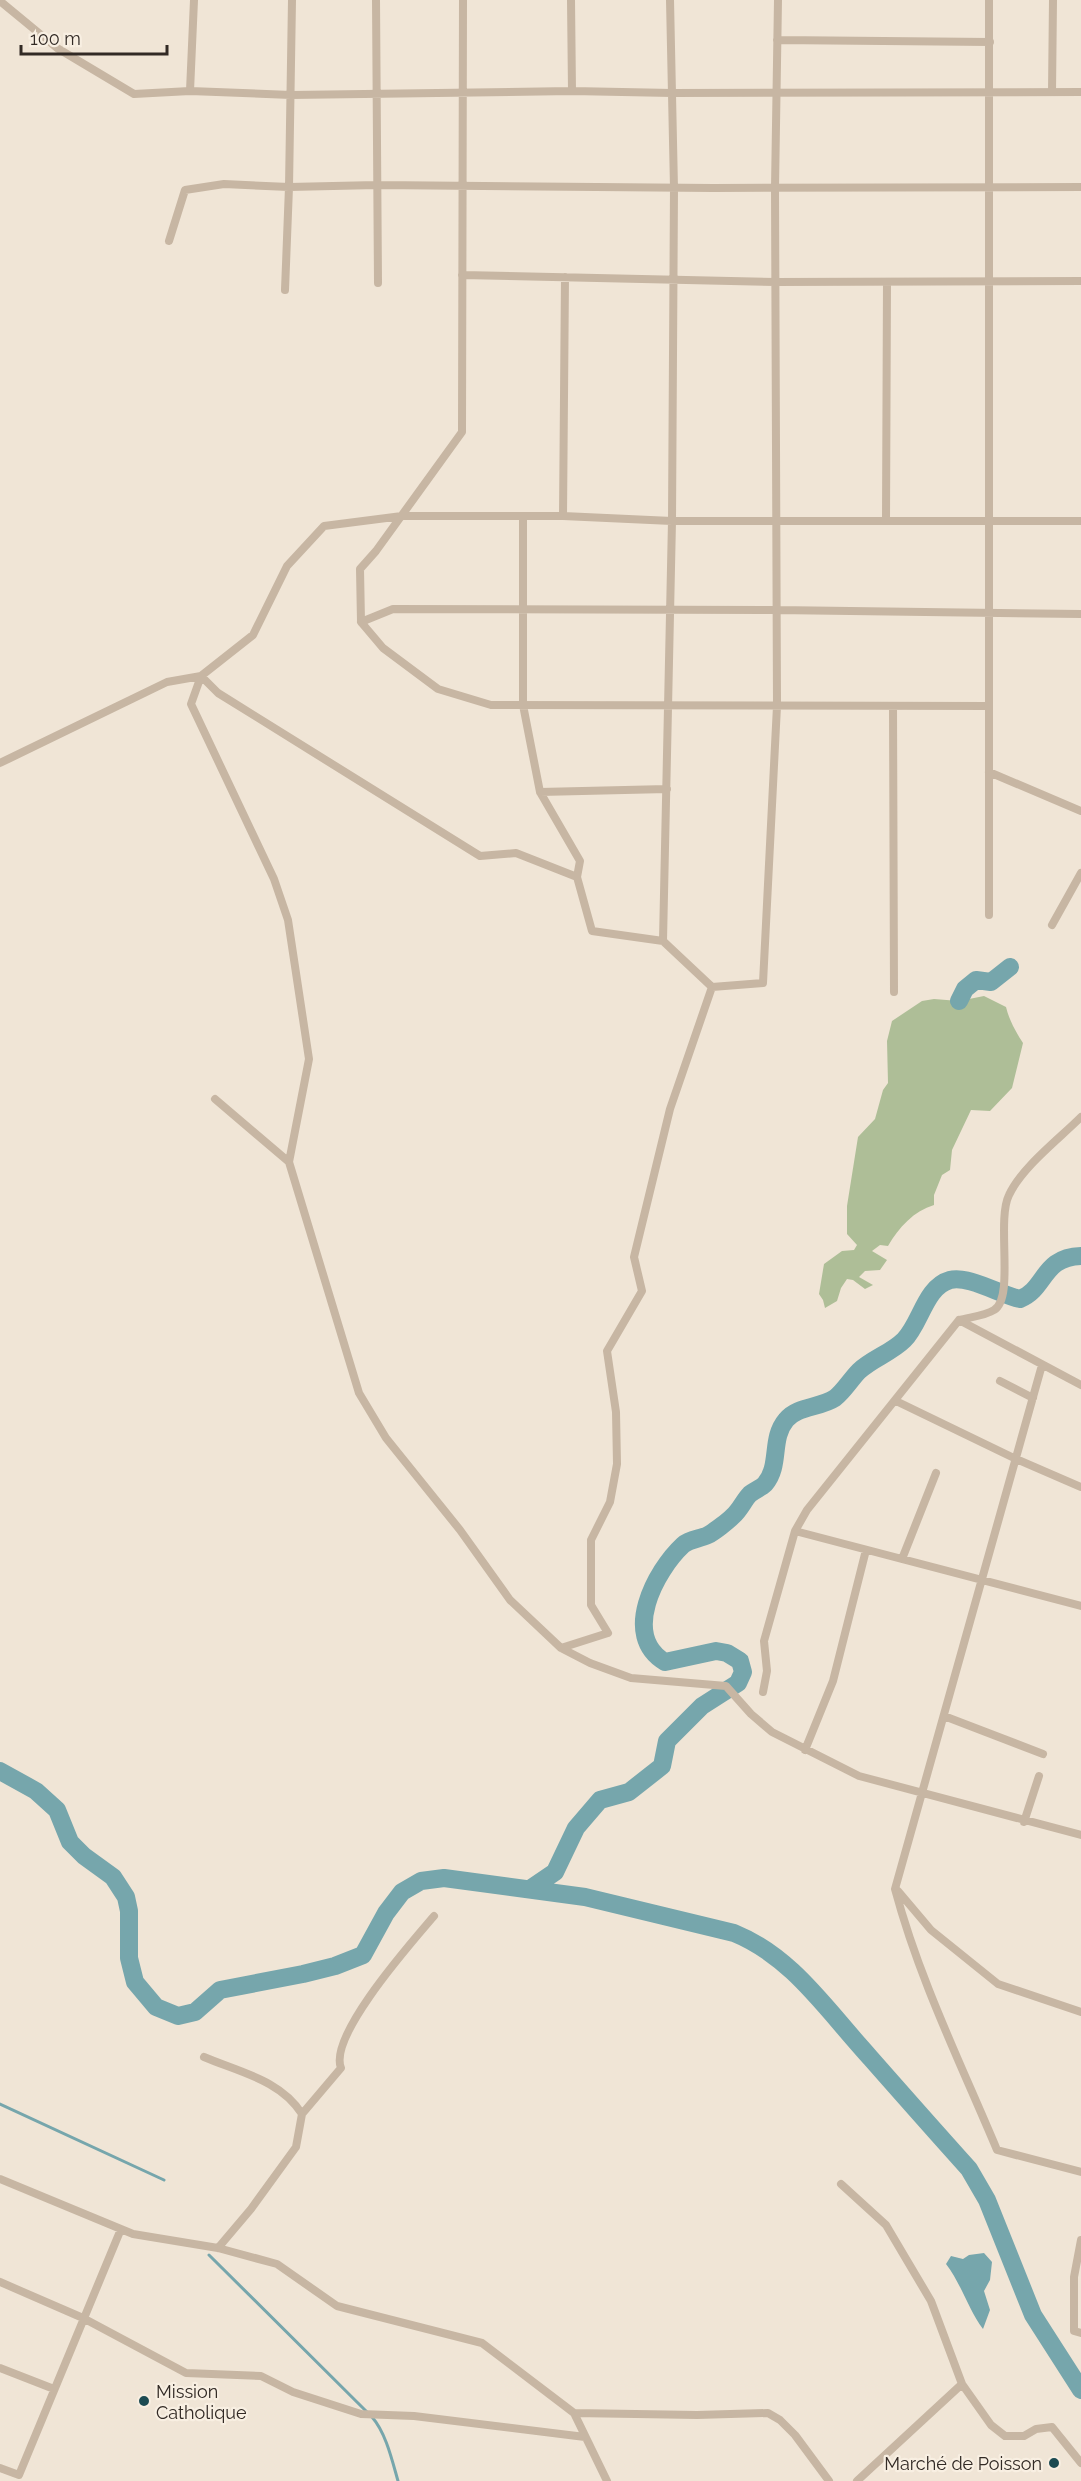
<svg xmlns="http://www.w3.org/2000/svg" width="1081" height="2481" viewBox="0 0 1081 2481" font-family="Raleway,sans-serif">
	<rect width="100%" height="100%" fill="#f0e5d6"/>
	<!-- green -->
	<path fill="#aebe97" d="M 984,996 L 1006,1007 C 1009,1020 1016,1032 1023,1043 L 1012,1088 L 990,1111 L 971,1110 L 952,1150 L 950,1170 L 942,1175 L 934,1195 L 934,1205 C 914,1211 899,1227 888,1246 L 880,1245 L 872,1251 L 887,1260 L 880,1270 L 865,1271 L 859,1277 L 873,1285 L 865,1289 L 853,1280 L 847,1279 L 841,1288 L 837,1301 L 825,1308 L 823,1300 L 819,1294 L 824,1264 L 842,1251 L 854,1250 L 857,1245 L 847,1234 L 847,1206 L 858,1137 L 875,1119 L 883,1090 L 888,1083 L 887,1041 L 892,1021 L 922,1001 L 934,999 L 959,1001 Z"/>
	<!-- water -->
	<path fill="#76a6ac" d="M 984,2253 L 992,2262 L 990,2280 L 984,2291 L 990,2310 L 983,2329 C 968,2309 962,2285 946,2264 L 951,2256 L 963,2259 L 969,2255 Z"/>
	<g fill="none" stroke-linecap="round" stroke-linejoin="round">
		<!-- stream -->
		<path stroke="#76a6ac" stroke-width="3" d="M 0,2104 L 164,2180
			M 209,2255 L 367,2412
			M 372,2417 C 386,2433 392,2460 398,2481"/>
		<!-- river -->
		<path stroke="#76a6ac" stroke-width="18" d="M 959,1001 L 965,989 L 976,980 L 991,982 L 1010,967
			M 0,1771 L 36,1791 L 57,1810 L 70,1842 L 84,1856 L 113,1877 L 126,1897 L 129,1911 L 129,1958 L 135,1982 L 156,2007 L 178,2016 L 195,2012 L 220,1990 L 303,1974 L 335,1966 L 363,1955 L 386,1913 L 402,1892 L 421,1881 L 444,1878 L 585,1897 L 734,1933 C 788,1955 821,2002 859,2045 C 896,2087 932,2128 969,2169 L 987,2200 L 1033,2315 L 1081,2390
			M 530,1889 L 555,1872 L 576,1828 L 600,1800 L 629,1792 L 662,1766 L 667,1741 L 702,1706 L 738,1683 L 743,1672 L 740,1661 L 727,1653 L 716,1651 L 665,1662 C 621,1636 655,1571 683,1545 C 690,1539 700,1539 708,1535 C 714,1532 728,1521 733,1516 C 740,1510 744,1500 750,1494 C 755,1490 761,1488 765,1484 C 781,1465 770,1439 786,1420 C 797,1406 820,1408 835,1398 C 844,1391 851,1379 859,1371 C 873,1358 891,1353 904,1340 C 921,1323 925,1287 950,1280 C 968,1275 1001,1295 1020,1299 C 1046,1289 1042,1257 1081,1256"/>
		<!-- minor -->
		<path stroke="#c7b6a3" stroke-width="8" d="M 376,0 L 378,283
			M 463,0 L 462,432 L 376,551 L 360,569 L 361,622 L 383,648 L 438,689 L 491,705 L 989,706
			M 571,0 L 572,91
			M 670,0 L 674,188 L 672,521 L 663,941 L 712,987 L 670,1109 L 634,1257 L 642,1291 L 607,1351 L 616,1412 L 617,1464 L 610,1502 L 591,1540 L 591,1605 L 608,1633 L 561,1648 L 510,1600 L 460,1530 L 386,1438 L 359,1393 L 289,1162 L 309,1059 L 288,920 L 274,879 L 191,704 L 201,676 L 253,635 L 287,566 L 324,526 L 402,516 L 563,516 L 672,521 L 1081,521
			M 0,1 L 57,48 L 134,94 L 190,91 L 291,95 L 572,91 L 672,93 L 1081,92
			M 777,40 L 990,42
			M 190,91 L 194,0
			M 1052,92 L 1053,0
			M 169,241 L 185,190 L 224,184 L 289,187 L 377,185 L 713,188 L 1081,187
			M 462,275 L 775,282 L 1081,281
			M 285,290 L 289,187 L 292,0
			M 523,516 L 523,705 L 540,792 L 580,861 L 577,877
			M 563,516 L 565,277
			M 886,521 L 887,282
			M 361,622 L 393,609 L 776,610 L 1081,614
			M 893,706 L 894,992
			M 0,763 L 167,682 L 201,676 L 218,693 L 480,856 L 516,853 L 577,877 L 592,931 L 663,941
			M 989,772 L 1081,811
			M 540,792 L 667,789
			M 989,915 L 989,0
			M 1052,925 L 1081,873
			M 712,987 L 763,983 L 777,706 L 775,188 L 778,0
			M 215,1099 L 289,1162
			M 959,1320 L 1081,1385
			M 1042,1365 L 895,1889 C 919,1979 961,2064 997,2150 L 1081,2172
			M 1000,1381 L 1033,1398
			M 896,1401 L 1016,1459 L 1081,1487
			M 795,1531 L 1081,1606
			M 902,1559 L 936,1473
			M 561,1648 L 590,1663 L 631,1678 L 726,1686 L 751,1714 L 772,1732 L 859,1776 L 1081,1835
			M 763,1692 L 767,1671 L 764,1641 L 795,1531 L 807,1510 L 959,1320 C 970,1317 985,1316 994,1310 C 1015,1298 996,1221 1009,1195 C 1022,1167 1059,1139 1081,1117
			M 944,1716 L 1043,1754
			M 805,1750 L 833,1681 L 866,1550
			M 1024,1822 L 1039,1776
			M 898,1891 L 931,1930 L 998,1984 L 1081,2012
			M 204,2057 C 239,2072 281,2080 302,2114 L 296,2147 L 251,2209 L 218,2248
			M 302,2114 L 341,2068 C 328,2036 412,1942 434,1916
			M 0,2179 L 133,2234 L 218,2248 L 277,2264 L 337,2306 L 482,2343 L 574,2413 L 607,2481
			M 841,2184 L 886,2225 L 931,2301 L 962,2384 L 991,2425 L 1005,2436 L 1024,2436 L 1036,2429 L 1052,2427 L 1081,2463
			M 1081,2240 L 1074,2277 L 1074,2331 L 1081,2333
			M 0,2282 L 83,2318 L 186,2373 L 261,2376 L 293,2392 L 361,2414 L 414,2416 L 585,2437
			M 0,2368 L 54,2389
			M 574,2413 L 697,2415 L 768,2413 L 780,2420 L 795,2435 L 829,2481
			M 0,2468 L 19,2475 L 121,2229
			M 857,2481 L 962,2384"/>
	</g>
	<!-- markers -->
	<g fill="#1c4b52" stroke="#f8efe2" stroke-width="2">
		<circle cx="144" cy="2401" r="6"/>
		<circle cx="1054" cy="2463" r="6"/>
	</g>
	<g text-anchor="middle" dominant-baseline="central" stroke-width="4.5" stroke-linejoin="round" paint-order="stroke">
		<!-- poi labels -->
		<g font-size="18" fill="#322a25" stroke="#f8efe2" text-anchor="start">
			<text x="156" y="2391">Mission<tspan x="156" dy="21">Catholique</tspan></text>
			<text x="1042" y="2463" text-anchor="end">Marché de Poisson</text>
		</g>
	</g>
	<!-- scale -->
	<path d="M21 45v9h146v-9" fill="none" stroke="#322a25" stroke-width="3"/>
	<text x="30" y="45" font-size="18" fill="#322a25" stroke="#f8efe2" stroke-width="4.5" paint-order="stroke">100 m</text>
</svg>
